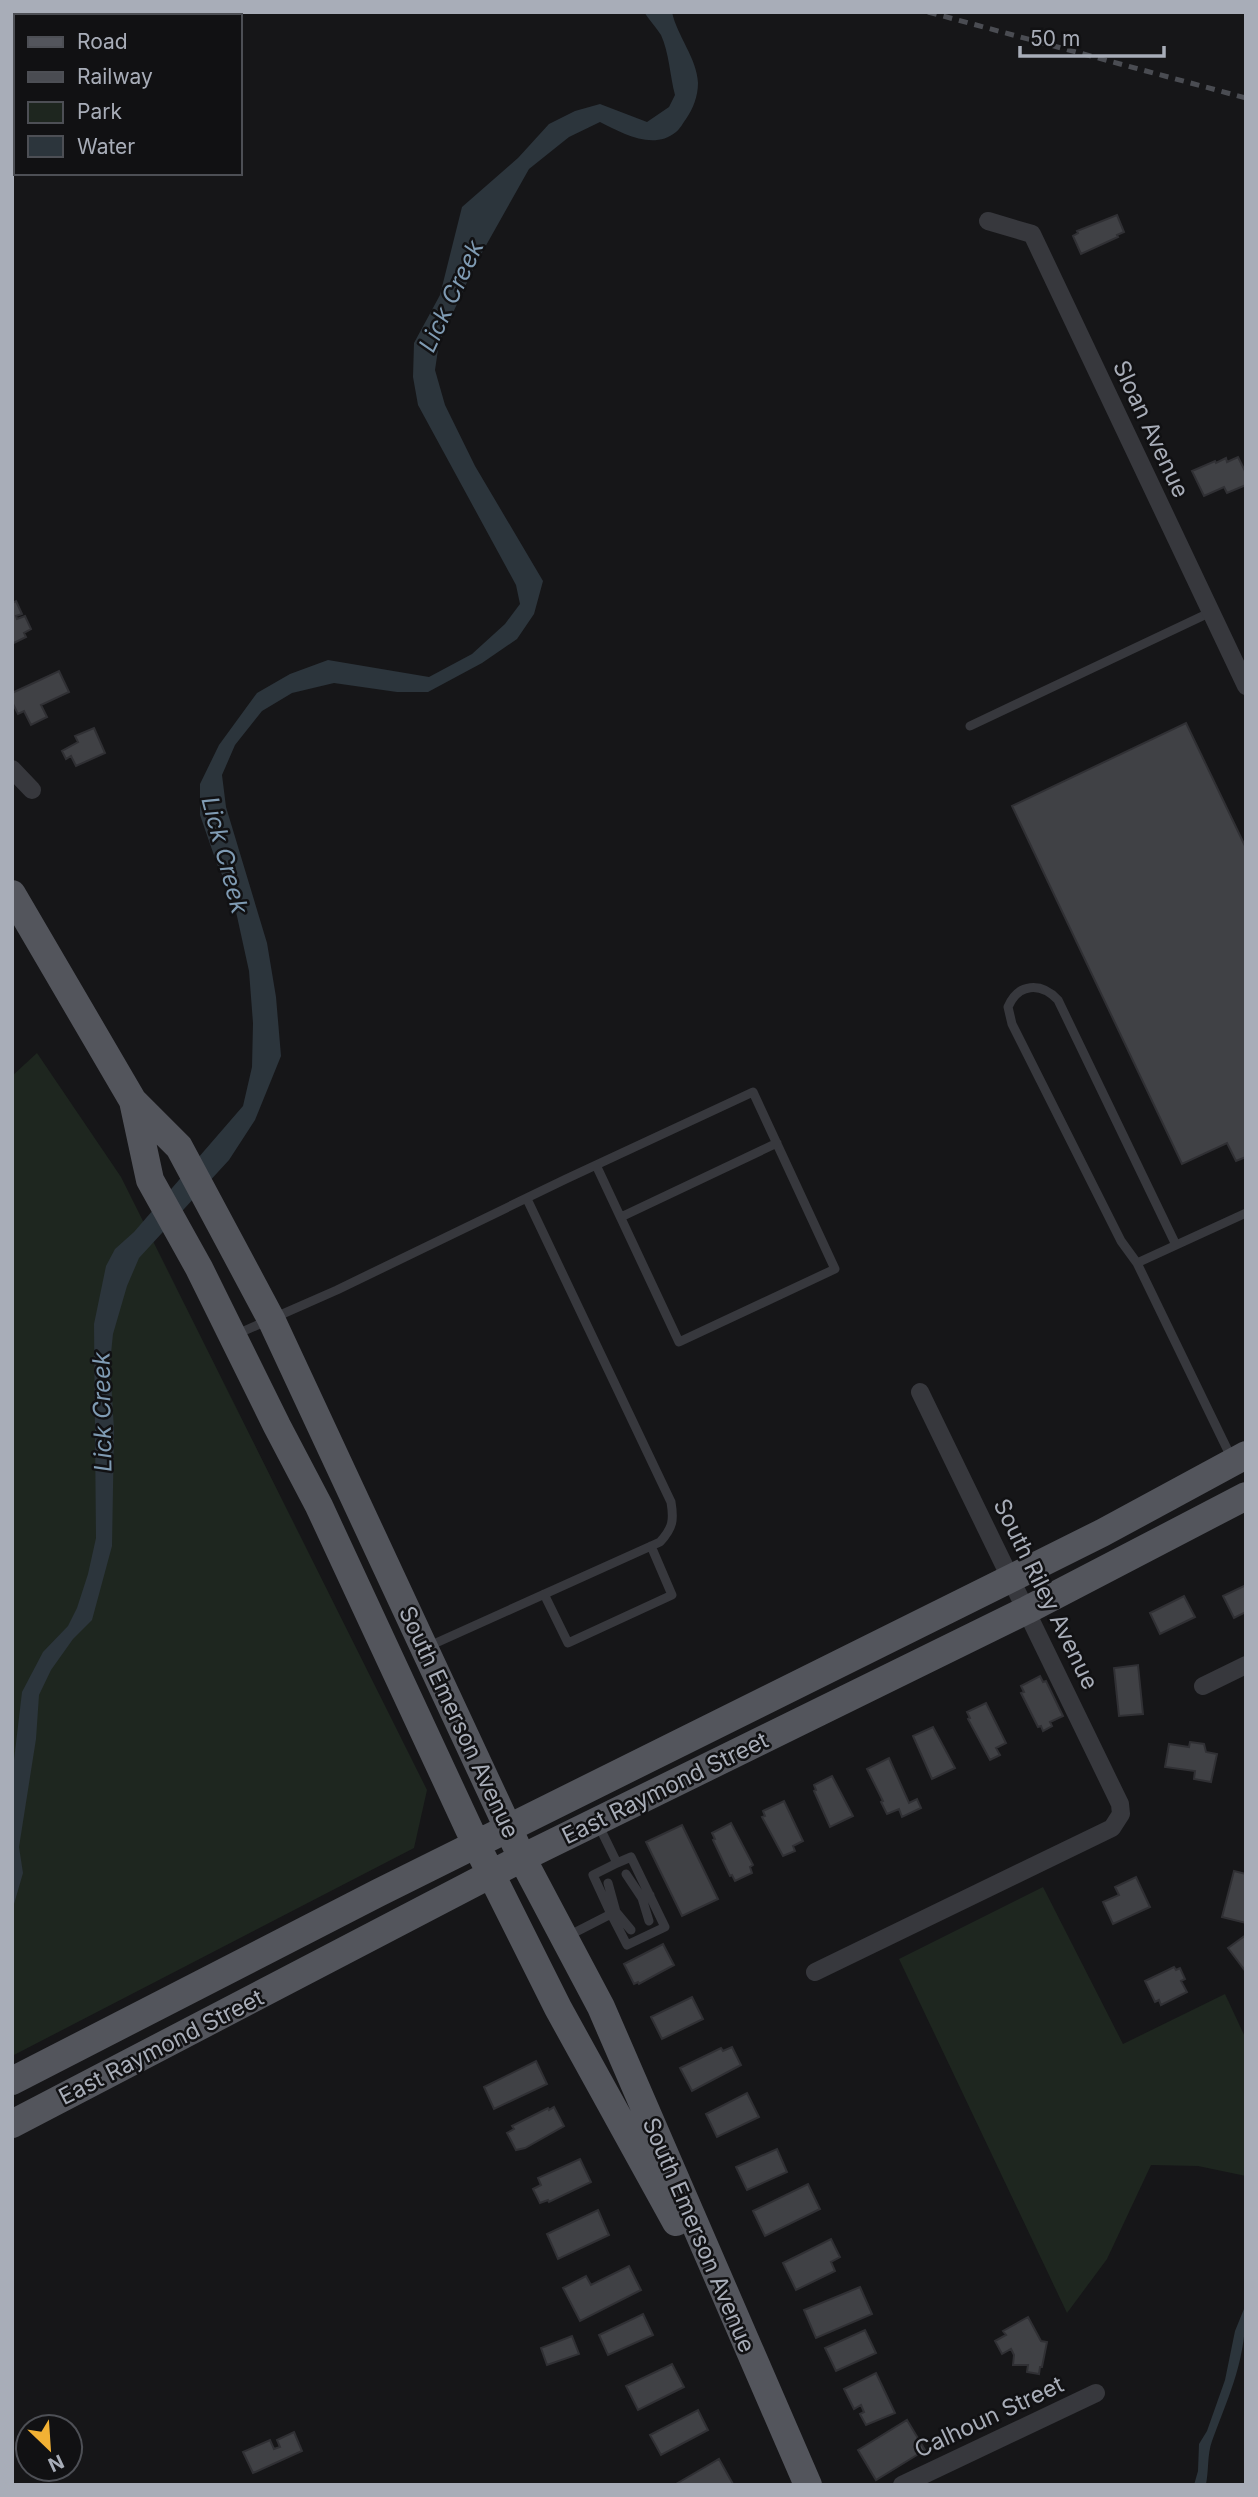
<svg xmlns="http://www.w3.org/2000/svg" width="1258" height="2497" viewBox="0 0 1258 2497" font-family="Inter,sans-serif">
	<rect width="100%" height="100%" fill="#161618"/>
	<!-- green -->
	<path fill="#1e261f" d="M 37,1053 L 121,1177 L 427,1790 L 414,1848 L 12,2056 L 12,1076 Z
		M 1043,1887 L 1123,2044 L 1225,1994 L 1246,2039 L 1246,2176 L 1198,2166 L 1151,2165 L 1107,2259 L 1067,2313 L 899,1959 Z"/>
	<!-- water -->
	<path fill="#2c353c" d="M 644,12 L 672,12 C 677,36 697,58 698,83 C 698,96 693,109 686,119 C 683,123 680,129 676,132 C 653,151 622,133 600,122 L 569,137 L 529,169 L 475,265 L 439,343 L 435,370 L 445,405 L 475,466 L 543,581 L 534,614 L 517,639 L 482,663 L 428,692 L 397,692 L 334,683 L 292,693 L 262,711 L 235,745 L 222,775 L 226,807 L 267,943 L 276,997 L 281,1056 L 255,1120 L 229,1160 L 139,1258 L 127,1286 L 113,1334 L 110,1363 L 114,1430 L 112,1546 L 92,1620 L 73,1639 L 51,1670 L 39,1695 L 36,1739 L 19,1847 L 23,1873 L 12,1911 L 12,1777 L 22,1692 L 43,1652 L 68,1626 L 77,1608 L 88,1574 L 96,1538 L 94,1324 L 106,1266 L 115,1249 L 134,1232 L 243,1106 L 252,1067 L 253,1023 L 249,971 L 233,898 L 217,864 L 200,815 L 200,784 L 219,745 L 257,693 L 290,674 L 328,660 L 429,677 L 472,654 L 505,624 L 520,604 L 516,585 L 418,405 L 413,377 L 414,343 L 440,295 L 462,207 L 518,158 L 549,124 L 575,111 L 600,104 L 647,122 L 669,107 L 675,95 C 670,76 669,52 661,35 C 656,27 649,20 644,12 Z
		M 1246,2304 C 1246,2360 1231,2390 1212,2441 C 1207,2455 1209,2470 1206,2484 L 1194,2485 L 1198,2471 L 1199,2444 L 1207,2431 L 1225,2380 L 1235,2331 Z"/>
	<!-- building -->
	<path fill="#404145" stroke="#303034" stroke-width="2" d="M 1117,215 L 1124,232 L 1117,235 L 1118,237 L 1081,254 L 1073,236 L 1078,233 L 1077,231 Z
		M 1238,457 L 1246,473 L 1246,485 L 1227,493 L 1224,487 L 1204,496 L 1192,471 L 1215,461 L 1216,463 L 1226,458 L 1227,462 Z
		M 16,601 L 22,614 L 16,616 L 17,619 L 25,616 L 31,629 L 24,633 L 26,637 L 12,644 L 12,603 Z
		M 59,671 L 69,692 L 41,705 L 47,717 L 31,725 L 24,711 L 18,714 L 12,702 L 12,693 Z
		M 1186,723 L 1246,848 L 1246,1157 L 1236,1161 L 1227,1143 L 1182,1164 L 1012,806 Z
		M 94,728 L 105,753 L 76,766 L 71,756 L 66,759 L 62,751 L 78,742 L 75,736 Z
		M 1246,1585 L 1246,1612 L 1234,1618 L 1223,1596 Z
		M 1184,1596 L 1195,1617 L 1160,1634 L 1150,1613 Z
		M 1138,1665 L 1143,1714 L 1119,1716 L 1114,1668 Z
		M 1040,1676 L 1043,1682 L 1046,1681 L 1063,1716 L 1050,1722 L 1052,1726 L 1043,1731 L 1041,1726 L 1038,1727 L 1021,1693 L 1024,1692 L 1021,1686 Z
		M 986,1703 L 1006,1743 L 996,1748 L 1000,1755 L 990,1760 L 968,1719 L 970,1718 L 967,1712 Z
		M 933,1727 L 955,1768 L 932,1779 L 913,1736 Z
		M 1190,1742 L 1204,1744 L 1206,1752 L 1217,1754 L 1211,1782 L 1194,1779 L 1195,1771 L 1165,1767 L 1169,1744 L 1189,1747 Z
		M 889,1758 L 909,1803 L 917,1799 L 921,1808 L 902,1817 L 899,1809 L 887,1814 L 881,1802 L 883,1801 L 867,1769 Z
		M 832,1776 L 853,1816 L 830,1827 L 814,1791 L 816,1790 L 814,1785 Z
		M 784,1801 L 803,1841 L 793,1846 L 795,1851 L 783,1856 L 762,1817 L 765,1816 L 763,1811 Z
		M 731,1823 L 753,1865 L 750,1867 L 752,1873 L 735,1881 L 732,1875 L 730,1876 L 713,1840 L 715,1839 L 712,1833 Z
		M 682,1825 L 718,1899 L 682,1916 L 646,1842 Z
		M 1234,1871 L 1246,1874 L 1246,1923 L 1222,1917 Z
		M 1136,1877 L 1150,1907 L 1113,1924 L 1103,1902 L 1119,1895 L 1115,1887 Z
		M 1246,1935 L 1246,1972 L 1228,1948 Z
		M 663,1944 L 674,1965 L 639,1984 L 638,1982 L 634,1984 L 624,1964 Z
		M 1174,1967 L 1176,1970 L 1180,1968 L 1185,1979 L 1181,1981 L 1187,1992 L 1161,2005 L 1159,2000 L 1155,2002 L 1145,1981 Z
		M 692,1997 L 703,2019 L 662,2039 L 651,2017 Z
		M 732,2047 L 741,2065 L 692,2091 L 680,2068 L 721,2048 L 723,2051 Z
		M 536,2061 L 547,2084 L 494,2109 L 484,2087 Z
		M 747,2093 L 759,2117 L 717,2137 L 706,2114 Z
		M 554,2107 L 564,2126 L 525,2148 L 516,2150 L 507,2133 L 514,2129 L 512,2126 L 548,2108 L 549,2110 Z
		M 777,2149 L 787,2172 L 747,2190 L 736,2167 Z
		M 580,2159 L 591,2182 L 549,2202 L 548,2200 L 540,2203 L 533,2189 L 541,2185 L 538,2178 Z
		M 808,2184 L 820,2209 L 765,2236 L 753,2211 Z
		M 598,2210 L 609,2235 L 558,2259 L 547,2234 Z
		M 831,2239 L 840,2257 L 831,2262 L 835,2271 L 796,2290 L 783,2263 Z
		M 629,2266 L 641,2290 L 580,2321 L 563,2288 L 586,2276 L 591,2285 Z
		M 860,2287 L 872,2314 L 816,2338 L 804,2310 Z
		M 643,2314 L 653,2335 L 608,2355 L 599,2335 Z
		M 1028,2317 L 1041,2341 L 1047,2342 L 1042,2367 L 1040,2367 L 1039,2374 L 1027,2372 L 1028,2365 L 1013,2365 L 1014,2355 L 1011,2349 L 1002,2354 L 995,2341 L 1006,2335 L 1003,2331 Z
		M 865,2330 L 876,2353 L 836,2371 L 825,2348 Z
		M 572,2336 L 579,2354 L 547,2365 L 541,2348 Z
		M 672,2364 L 684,2387 L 638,2410 L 626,2386 Z
		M 876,2373 L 895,2413 L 866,2425 L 860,2414 L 864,2412 L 861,2405 L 854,2409 L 844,2389 Z
		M 698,2410 L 708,2430 L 661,2455 L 650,2435 Z
		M 907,2420 L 925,2450 L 876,2480 L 858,2450 Z
		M 294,2432 L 302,2451 L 253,2473 L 243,2452 L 270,2440 L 274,2449 L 280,2447 L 277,2440 Z
		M 719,2459 L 733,2484 L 676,2485 L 676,2484 Z"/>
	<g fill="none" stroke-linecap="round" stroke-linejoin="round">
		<!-- lane -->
		<path stroke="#37383d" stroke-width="9" d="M 970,726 L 1211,612
			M 621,1217 L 777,1143
			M 1176,1245 L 1058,1000 C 1041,982 1018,983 1008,1007 L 1012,1024 L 1121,1241 L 1137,1263 L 1231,1457
			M 1137,1263 L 1246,1213
			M 237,1334 L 337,1290 L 566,1179 L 753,1092 L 835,1269 L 679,1342 L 596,1165
			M 544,1594 L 568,1643 L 672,1595 L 651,1546
			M 427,1647 L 660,1542 C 673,1528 674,1520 671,1502 L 527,1199
			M 626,1874 L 642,1898
			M 608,1883 L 616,1912
			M 613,1913 L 616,1912 L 631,1930
			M 611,1914 L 627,1945 L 665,1927 L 631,1857 L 617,1863
			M 649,1921 L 642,1898 L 650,1895
			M 566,1937 L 611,1914 L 593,1875 L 617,1863 L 598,1824"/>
		<!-- street -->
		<path stroke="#37383d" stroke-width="18" d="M 988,221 L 1032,234 L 1246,686
			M 12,769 L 32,790
			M 1203,1686 L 1246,1665
			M 815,1972 L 1112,1828 L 1121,1814 L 1120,1804 L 920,1392
			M 902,2485 L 1096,2393"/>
		<!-- primary -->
		<path stroke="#53555c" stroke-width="28" d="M 12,894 L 133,1101 L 179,1147 L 271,1319 L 522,1858 L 601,2007 L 808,2485
			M 133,1101 L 150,1180 L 199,1268 L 277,1426 L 319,1506 L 476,1844 L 558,2008 L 676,2222
			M 12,2081 L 378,1893 L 1102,1533 L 1246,1455
			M 12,2124 L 522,1858 L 1027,1610 L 1246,1496"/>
		<!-- rail -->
		<path stroke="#4a4c52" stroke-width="5" stroke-dasharray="9 7" stroke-linecap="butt" d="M 928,12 L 1246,98"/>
	</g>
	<g text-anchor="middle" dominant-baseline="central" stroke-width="5" stroke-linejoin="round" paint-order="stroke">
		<!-- street labels -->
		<g font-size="23" fill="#a8adb8" stroke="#111113">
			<text transform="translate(1151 429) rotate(65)">Sloan Avenue</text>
			<text transform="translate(1046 1594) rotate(64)">South Riley Avenue</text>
			<text transform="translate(459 1722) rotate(65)">South Emerson Avenue</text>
			<text transform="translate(665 1788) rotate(-26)">East Raymond Street</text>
			<text transform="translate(161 2047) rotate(-27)">East Raymond Street</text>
			<text transform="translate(699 2235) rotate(67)">South Emerson Avenue</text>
			<text transform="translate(989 2417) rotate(-25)">Calhoun Street</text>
		</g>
		<!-- water labels -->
		<g font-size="24" font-style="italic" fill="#7f9bb3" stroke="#111113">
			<text transform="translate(451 296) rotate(-65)">Lick Creek</text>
			<text transform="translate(225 855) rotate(75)">Lick Creek</text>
			<text transform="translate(102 1412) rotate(-91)">Lick Creek</text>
		</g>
	</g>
	<!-- border -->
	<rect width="1258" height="2497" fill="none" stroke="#a8adb8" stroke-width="28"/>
	<!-- legend -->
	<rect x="14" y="14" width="228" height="161" fill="#111113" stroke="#4d4f55" stroke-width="2"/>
	<rect x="28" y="37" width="35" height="10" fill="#53555c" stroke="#4d4f55" stroke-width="2"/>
	<text x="77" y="49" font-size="21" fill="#a8adb8">Road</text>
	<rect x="28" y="72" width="35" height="10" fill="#4a4c52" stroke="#4d4f55" stroke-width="2"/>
	<text x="77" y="84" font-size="21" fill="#a8adb8">Railway</text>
	<rect x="28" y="102" width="35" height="21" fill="#1e261f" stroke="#4d4f55" stroke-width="2"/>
	<text x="77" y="119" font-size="21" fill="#a8adb8">Park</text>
	<rect x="28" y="136" width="35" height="21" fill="#2c353c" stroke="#4d4f55" stroke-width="2"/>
	<text x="77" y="154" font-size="21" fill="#a8adb8">Water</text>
	<!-- north arrow -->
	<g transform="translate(49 2448) rotate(155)"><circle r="33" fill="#111113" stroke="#4d4f55" stroke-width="2"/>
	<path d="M0-5L12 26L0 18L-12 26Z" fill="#f2b134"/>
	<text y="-10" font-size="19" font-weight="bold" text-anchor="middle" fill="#a8adb8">N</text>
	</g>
	<!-- scale -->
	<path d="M1020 46v10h144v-10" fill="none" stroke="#a8adb8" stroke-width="3.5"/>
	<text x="1030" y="46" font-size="21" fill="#a8adb8" stroke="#111113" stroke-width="5" paint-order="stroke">50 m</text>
</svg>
